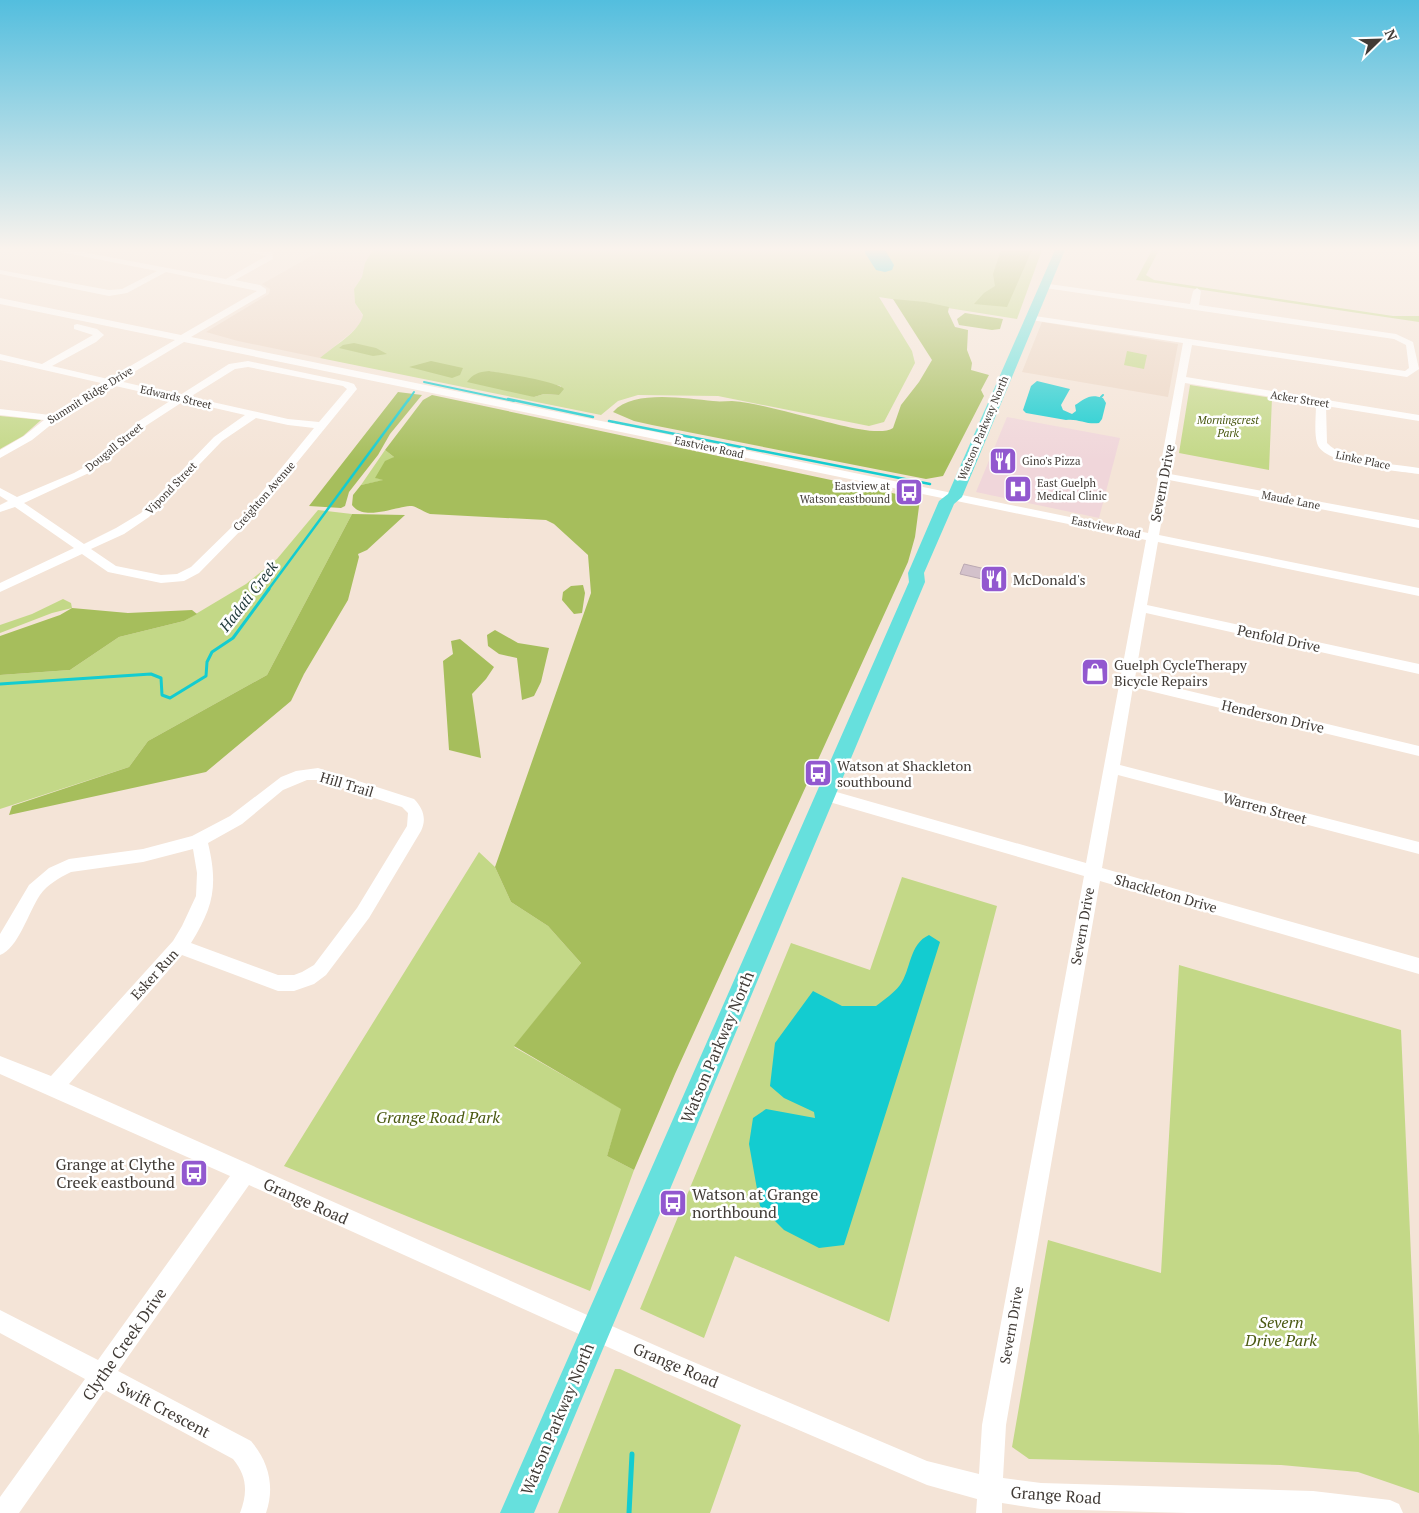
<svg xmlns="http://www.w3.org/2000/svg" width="1419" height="1513" viewBox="0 0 1419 1513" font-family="'PT Serif',serif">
	<rect width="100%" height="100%" fill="#f4e4d7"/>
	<!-- commercial -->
	<path fill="#f0d6da" d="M 1007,417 L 1120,438 L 1099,518 L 976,492 Z"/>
	<!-- built -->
	<path fill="#ecd6c4" d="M 322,250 L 373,250 L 369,256 L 362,277 L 354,289 L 355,303 L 363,316 L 361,323 L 351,333 L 320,358 L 238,341 L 206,332 L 269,294 L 270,289 L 262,284 Z
		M 1042,322 L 1178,344 L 1168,397 L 1022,372 Z"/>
	<!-- green -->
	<path fill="#c3d887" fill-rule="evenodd" d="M 373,250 L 1042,250 L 1017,319 L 879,297 L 912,351 L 915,363 L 884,422 L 869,426 L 718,396 L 638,395 L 618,401 L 601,415 L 320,358 C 332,347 360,332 363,315 L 355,303 L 354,289 L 362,277 L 365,263 ZM 489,371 L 561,386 L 559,395 L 544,394 L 534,397 Z
		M 1152,250 L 1159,250 L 1146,275 L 1154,280 L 1393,316 L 1419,316 L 1419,322 L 1136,280 Z
		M 1127,351 L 1147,355 L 1144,369 L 1124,365 Z
		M 1190,385 L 1272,398 L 1269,470 L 1179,453 Z
		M 0,416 L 41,420 L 23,436 L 0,449 Z
		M 385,450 L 394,457 L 376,478 L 385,480 L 361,485 Z
		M 318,510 L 352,514 L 267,675 L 148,741 L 129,767 L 0,809 L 0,675 L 70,670 L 119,637 L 184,621 L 246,584 L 277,559 Z
		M 63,599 L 71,603 L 72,608 L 52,613 L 0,633 L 0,625 L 32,614 Z
		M 479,852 L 495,867 L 511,902 L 548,926 L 581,963 L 514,1047 L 622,1109 L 607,1156 L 634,1170 L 590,1291 L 284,1166 Z
		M 902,877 L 997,906 L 889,1322 L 735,1256 L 704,1338 L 640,1309 L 791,943 L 870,970 Z
		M 1179,965 L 1401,1030 L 1419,1436 L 1419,1493 L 1358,1472 L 1281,1465 L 1029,1459 L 1012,1447 L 1048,1240 L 1161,1273 Z
		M 615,1369 L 620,1369 L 741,1425 L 710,1513 L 558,1513 Z"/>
	<!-- forest -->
	<path fill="#a6be5c" d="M 1001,250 L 1032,250 L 1007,307 L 974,304 L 984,293 L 995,286 L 993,274 Z
		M 893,299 L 925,302 L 949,307 L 948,312 L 955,327 L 968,330 L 967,350 L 972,363 L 971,370 L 989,375 L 981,390 L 984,396 L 943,476 L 926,479 L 652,425 L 634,421 L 613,412 C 634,389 686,399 713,401 C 720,402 726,401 732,401 C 757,403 783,411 808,417 C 826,421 878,438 893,428 L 901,405 L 919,382 L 932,360 Z
		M 965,313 L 1003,319 L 1000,329 L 992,330 L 959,325 L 957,319 Z
		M 354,343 L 376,348 L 387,354 L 373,356 L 339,348 L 343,345 Z
		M 431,361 L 463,368 L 460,375 L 452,378 L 409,367 Z
		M 489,371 C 501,373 557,381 564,389 L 559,395 L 544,394 L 534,397 L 467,382 C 473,374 478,372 489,371 Z
		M 398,392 L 422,395 L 390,434 L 378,455 L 349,492 L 345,506 L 341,508 L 309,506 Z
		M 432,395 L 920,499 L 915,537 L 908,562 L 675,1074 L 634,1170 L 607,1156 L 621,1109 L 514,1046 L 581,963 L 548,926 L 511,902 L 495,867 L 591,593 L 588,555 L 554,524 L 546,520 L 430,514 C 424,512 417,507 412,506 C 396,506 364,522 352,505 L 353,495 L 361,485 L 383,480 L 375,478 L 385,461 L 394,457 L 385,450 L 423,400 Z
		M 352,514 L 405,515 L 367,550 L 358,554 L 359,557 L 348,600 L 304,674 L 291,701 L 206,772 L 9,815 L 12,806 L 129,767 L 148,741 L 267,675 Z
		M 583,585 L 585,593 L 582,613 L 574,614 L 562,600 L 563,592 L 571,586 Z
		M 72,608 L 128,613 L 192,610 L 197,614 L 184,621 L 119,637 L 70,670 L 0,675 L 0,636 L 60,615 Z
		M 495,630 L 518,643 L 549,648 L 541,682 L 534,696 L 522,700 L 517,658 L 499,654 L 488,646 L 487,635 Z
		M 460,639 L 494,667 L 486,679 L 472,694 L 481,758 L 449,750 L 443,661 L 453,654 L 451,641 Z"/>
	<!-- water -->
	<path fill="#13ccd0" d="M 865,250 L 885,250 L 894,265 L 892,270 L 885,272 L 876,270 L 865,253 Z
		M 1037,381 L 1070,389 L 1061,405 L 1063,410 L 1072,414 L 1076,411 L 1075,405 C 1085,399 1089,393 1103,398 L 1106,403 L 1102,419 L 1099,423 C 1087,425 1077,418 1066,420 L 1026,413 L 1023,410 L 1031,386 Z
		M 929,935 L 940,942 L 844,1245 L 819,1248 L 784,1230 L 760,1206 L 749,1144 L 753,1118 L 766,1109 L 815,1118 L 814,1112 L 784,1098 L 770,1086 L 775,1043 L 813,991 L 842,1006 L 876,1006 C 884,1000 894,993 900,985 C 911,970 909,944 929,935 Z"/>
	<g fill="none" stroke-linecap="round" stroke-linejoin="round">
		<!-- stream-far3 -->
		<path stroke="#13ccd0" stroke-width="2" d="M 424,382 L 514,401
			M 1101,397 L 1103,395
			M 408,401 L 414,392"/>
		<!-- stream-far2 -->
		<path stroke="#13ccd0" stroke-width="2.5" d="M 508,399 L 593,417
			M 609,421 L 930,484
			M 268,590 L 409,399"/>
		<!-- stream-far1 -->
		<path stroke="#13ccd0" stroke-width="3" d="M 0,684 L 151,674 L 161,678 L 162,695 L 170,698 L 206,676 L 207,662 L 212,652 L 233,638 L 269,589"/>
		<!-- stream -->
		<path stroke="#13ccd0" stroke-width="5" d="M 629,1513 L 632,1454"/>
	</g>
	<!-- building -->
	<path fill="#d3c1cb" stroke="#bba9b3" d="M 964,564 L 1007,574 L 1004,584 L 960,574 Z"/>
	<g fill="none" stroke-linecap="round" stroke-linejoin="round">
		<!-- minor -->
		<path fill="#fff" fill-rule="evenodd" d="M 57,250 L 72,250 L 226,279 L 266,256 L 250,252 L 249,250 L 272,251 L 273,259 L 235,280 L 260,285 L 266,289 L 266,293 L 191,337 L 1148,533 L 1183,343 L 1031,320 L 1027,317 L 1028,315 L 1405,371 L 1409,368 L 1406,345 L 1394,339 L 1045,288 L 1041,285 L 1042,283 L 1190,304 L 1193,291 L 1197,288 L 1201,291 L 1199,305 L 1396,334 L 1413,342 L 1419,369 L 1407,377 L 1192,345 L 1186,377 L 1419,415 L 1419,421 L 1326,406 L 1327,443 C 1344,462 1395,464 1419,468 L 1419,474 C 1399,471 1322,465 1317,443 C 1314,432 1316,416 1316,404 L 1185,383 L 1170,474 L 1419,520 L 1419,528 L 1169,480 L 1159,535 L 1419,588 L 1419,596 L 1158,542 L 1147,605 L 1419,664 L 1419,674 L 1146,613 L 1135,678 L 1419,746 L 1419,756 L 1133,687 L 1120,765 L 1419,842 L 1419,854 L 1118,775 L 1102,868 L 1419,958 L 1419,974 L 1100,881 L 1006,1425 L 1003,1478 L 1041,1483 L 1313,1491 L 1390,1500 L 1399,1504 L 1403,1513 L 1188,1513 L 1041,1509 L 1002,1503 L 1002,1513 L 976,1513 L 977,1499 L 927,1485 L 661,1371 L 249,1185 L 118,1371 L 251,1441 C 269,1462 275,1487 266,1513 L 240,1513 C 248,1492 247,1476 233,1459 L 105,1390 L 19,1513 L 0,1513 L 0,1497 L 85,1379 L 0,1333 L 0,1310 L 98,1360 L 230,1176 L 0,1074 L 0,1056 L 51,1076 L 173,941 L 182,926 L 196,896 L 197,873 L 193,849 L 143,862 L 71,872 C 59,878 48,884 40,895 C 29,911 18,949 0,955 L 0,934 L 29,885 L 49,868 L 69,859 L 143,849 L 192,836 L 230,816 L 281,777 L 296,771 L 318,768 L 414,799 C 423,808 427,819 421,831 L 369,918 L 326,975 L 314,984 L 294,991 L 278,991 L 182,955 L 69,1084 L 677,1355 L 927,1461 L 979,1474 L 982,1425 L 1084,876 L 826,801 L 821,799 L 818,795 L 821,791 L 826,789 L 1086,863 L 1146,540 L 184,342 L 119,381 L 180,395 L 229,364 L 248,361 L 348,382 L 354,384 L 357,389 L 246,525 L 199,573 L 184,581 L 161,583 L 108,572 L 82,554 L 0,592 L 0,583 L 74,548 L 15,507 L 0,512 L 0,505 L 8,501 L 0,496 L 0,488 L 17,497 L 74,473 L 83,468 L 139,421 L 173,399 L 111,385 L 68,411 L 32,440 L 0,458 L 0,450 L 24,436 L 44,420 L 0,415 L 0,409 L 50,415 L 101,383 L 0,360 L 0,354 L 42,364 L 93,335 L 74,329 L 74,325 L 77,324 L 97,329 L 104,335 L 96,342 L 52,366 L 108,379 L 175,340 L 0,304 L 0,298 L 181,335 L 257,291 L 166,272 L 127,293 L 109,296 L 0,274 L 0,270 L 109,290 L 122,289 L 157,271 L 61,252 ZM 248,367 L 343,386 L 347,389 L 319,422 L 288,419 L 190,397 L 235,369 ZM 184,401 L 245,415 L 214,437 L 141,513 L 116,528 L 84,544 L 24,503 L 91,472 L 147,425 ZM 256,418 L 288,425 L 314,428 L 238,521 L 191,567 L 177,574 L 161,575 L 116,566 L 91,549 L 124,534 L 149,517 L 222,441 ZM 307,780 L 318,780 L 402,807 L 408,813 L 407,826 L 357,908 L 314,965 L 302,972 L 294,975 L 278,975 L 191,943 C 214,906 218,885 208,843 L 242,824 L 283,790 Z"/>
		<!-- major -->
		<path fill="#66e0dd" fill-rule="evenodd" d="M 1055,250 L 1065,250 L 962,497 L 954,504 L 924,573 L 925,582 L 534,1513 L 500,1513 L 909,582 L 908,573 L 939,501 L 948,494 Z"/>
	</g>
	<!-- sky -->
	<linearGradient id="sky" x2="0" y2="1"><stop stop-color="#53bede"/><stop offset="0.54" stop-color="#faf3ed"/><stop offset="1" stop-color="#faf3ed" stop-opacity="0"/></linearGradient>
	<rect width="1419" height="461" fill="url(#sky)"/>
	<!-- icons -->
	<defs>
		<g id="restaurant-square" transform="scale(1.4375)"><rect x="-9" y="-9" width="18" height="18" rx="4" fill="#9258cf" stroke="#fff"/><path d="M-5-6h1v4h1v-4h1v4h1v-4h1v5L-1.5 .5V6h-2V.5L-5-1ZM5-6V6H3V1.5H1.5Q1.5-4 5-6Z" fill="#fff"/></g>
		<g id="hospital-square" transform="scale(1.4375)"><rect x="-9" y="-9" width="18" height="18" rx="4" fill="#9258cf" stroke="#fff"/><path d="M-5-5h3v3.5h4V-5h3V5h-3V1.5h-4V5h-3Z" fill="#fff"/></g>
		<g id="bus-square" transform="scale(1.4375)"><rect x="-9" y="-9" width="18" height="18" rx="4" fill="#9258cf" stroke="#fff"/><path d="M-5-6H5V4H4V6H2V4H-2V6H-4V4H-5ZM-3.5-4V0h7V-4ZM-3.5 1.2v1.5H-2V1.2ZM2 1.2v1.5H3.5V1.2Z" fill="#fff"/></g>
		<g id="shop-square" transform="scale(1.4375)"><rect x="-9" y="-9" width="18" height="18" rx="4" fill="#9258cf" stroke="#fff"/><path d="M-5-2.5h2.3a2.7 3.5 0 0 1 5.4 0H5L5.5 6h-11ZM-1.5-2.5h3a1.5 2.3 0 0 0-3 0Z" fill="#fff"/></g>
	</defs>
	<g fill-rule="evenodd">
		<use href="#restaurant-square" x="1003" y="461"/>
		<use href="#hospital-square" x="1018" y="489"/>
		<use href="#bus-square" x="909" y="492"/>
		<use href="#restaurant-square" x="994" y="579"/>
		<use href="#shop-square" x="1095" y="672"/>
		<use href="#bus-square" x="818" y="773"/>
		<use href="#bus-square" x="194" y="1173"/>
		<use href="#bus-square" x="673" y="1203"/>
	</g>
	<g text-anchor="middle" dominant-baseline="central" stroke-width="5" stroke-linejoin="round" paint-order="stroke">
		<!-- far-street labels -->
		<g font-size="11" fill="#413b36" stroke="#fff">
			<text transform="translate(90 395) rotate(-32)">Summit Ridge Drive</text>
			<text transform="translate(176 397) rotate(13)">Edwards Street</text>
			<text transform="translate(1300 399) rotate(9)">Acker Street</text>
			<text transform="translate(983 428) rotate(-67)">Watson Parkway North</text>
			<text transform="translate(114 447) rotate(-39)">Dougall Street</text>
			<text transform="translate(709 447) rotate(12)">Eastview Road</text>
			<text transform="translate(1363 460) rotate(12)">Linke Place</text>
			<text transform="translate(171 488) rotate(-46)">Vipond Street</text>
			<text transform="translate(264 496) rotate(-49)">Creighton Avenue</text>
			<text transform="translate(1291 500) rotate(11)">Maude Lane</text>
			<text transform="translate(1106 527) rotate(12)">Eastview Road</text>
		</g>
		<!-- far-park labels -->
		<g font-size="11" font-style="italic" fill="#4a5911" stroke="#fff">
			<text x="1228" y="420">Morningcrest<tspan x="1228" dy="13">Park</tspan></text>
		</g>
		<!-- far-poi labels -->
		<g font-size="11" fill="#413b36" stroke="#fff" text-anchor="start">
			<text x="1022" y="461">Gino's Pizza</text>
			<text x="1037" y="483">East Guelph<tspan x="1037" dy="13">Medical Clinic</tspan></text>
			<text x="890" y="486" text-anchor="end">Eastview at<tspan x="890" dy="13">Watson eastbound</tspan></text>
		</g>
		<!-- street labels -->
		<g font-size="14" fill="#413b36" stroke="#fff">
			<text transform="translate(1162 483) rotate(-79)">Severn Drive</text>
			<text transform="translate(1279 638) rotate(12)">Penfold Drive</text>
			<text transform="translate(1273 716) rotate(13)">Henderson Drive</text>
			<text transform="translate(347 784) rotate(17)">Hill Trail</text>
			<text transform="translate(1265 808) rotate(15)">Warren Street</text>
			<text transform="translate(1166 893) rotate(16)">Shackleton Drive</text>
			<text transform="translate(1082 926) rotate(-80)">Severn Drive</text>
			<text transform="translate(154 974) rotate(-48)">Esker Run</text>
			<text transform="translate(1011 1325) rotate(-80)">Severn Drive</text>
		</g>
		<!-- poi labels -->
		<g font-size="14" fill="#413b36" stroke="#fff" text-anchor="start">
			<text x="1013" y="579">McDonald's</text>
			<text x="1114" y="664">Guelph CycleTherapy<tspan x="1114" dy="16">Bicycle Repairs</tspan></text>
			<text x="837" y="765">Watson at Shackleton<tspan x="837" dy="16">southbound</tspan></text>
		</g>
		<!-- water labels -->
		<g font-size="15" font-style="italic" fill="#223b3c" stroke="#fff">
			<text transform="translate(248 596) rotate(-52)">Hadati Creek</text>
		</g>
		<!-- near-street labels -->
		<g font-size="16" fill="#413b36" stroke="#fff">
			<text transform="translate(717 1047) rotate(-67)">Watson Parkway North</text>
			<text transform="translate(306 1201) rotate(24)">Grange Road</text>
			<text transform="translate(124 1344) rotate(-55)">Clythe Creek Drive</text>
			<text transform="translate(676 1365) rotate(23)">Grange Road</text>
			<text transform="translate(164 1409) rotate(28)">Swift Crescent</text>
			<text transform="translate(557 1419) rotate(-67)">Watson Parkway North</text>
			<text transform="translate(1056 1495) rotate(4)">Grange Road</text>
		</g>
		<!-- near-park labels -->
		<g font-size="16" font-style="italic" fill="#4a5911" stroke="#fff">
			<text x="438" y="1117">Grange Road Park</text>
			<text x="1281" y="1322">Severn<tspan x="1281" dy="18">Drive Park</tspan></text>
		</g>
		<!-- near-poi labels -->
		<g font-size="16" fill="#413b36" stroke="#fff" text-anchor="end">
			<text x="175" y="1164">Grange at Clythe<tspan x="175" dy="18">Creek eastbound</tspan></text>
			<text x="692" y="1194" text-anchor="start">Watson at Grange<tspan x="692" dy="18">northbound</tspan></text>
		</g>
	</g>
	<!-- north arrow -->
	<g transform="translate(1379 40) rotate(67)" stroke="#ffffff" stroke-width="4" paint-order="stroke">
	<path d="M0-4L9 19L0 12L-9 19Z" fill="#413b36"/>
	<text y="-8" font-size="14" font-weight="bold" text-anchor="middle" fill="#413b36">N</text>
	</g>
</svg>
